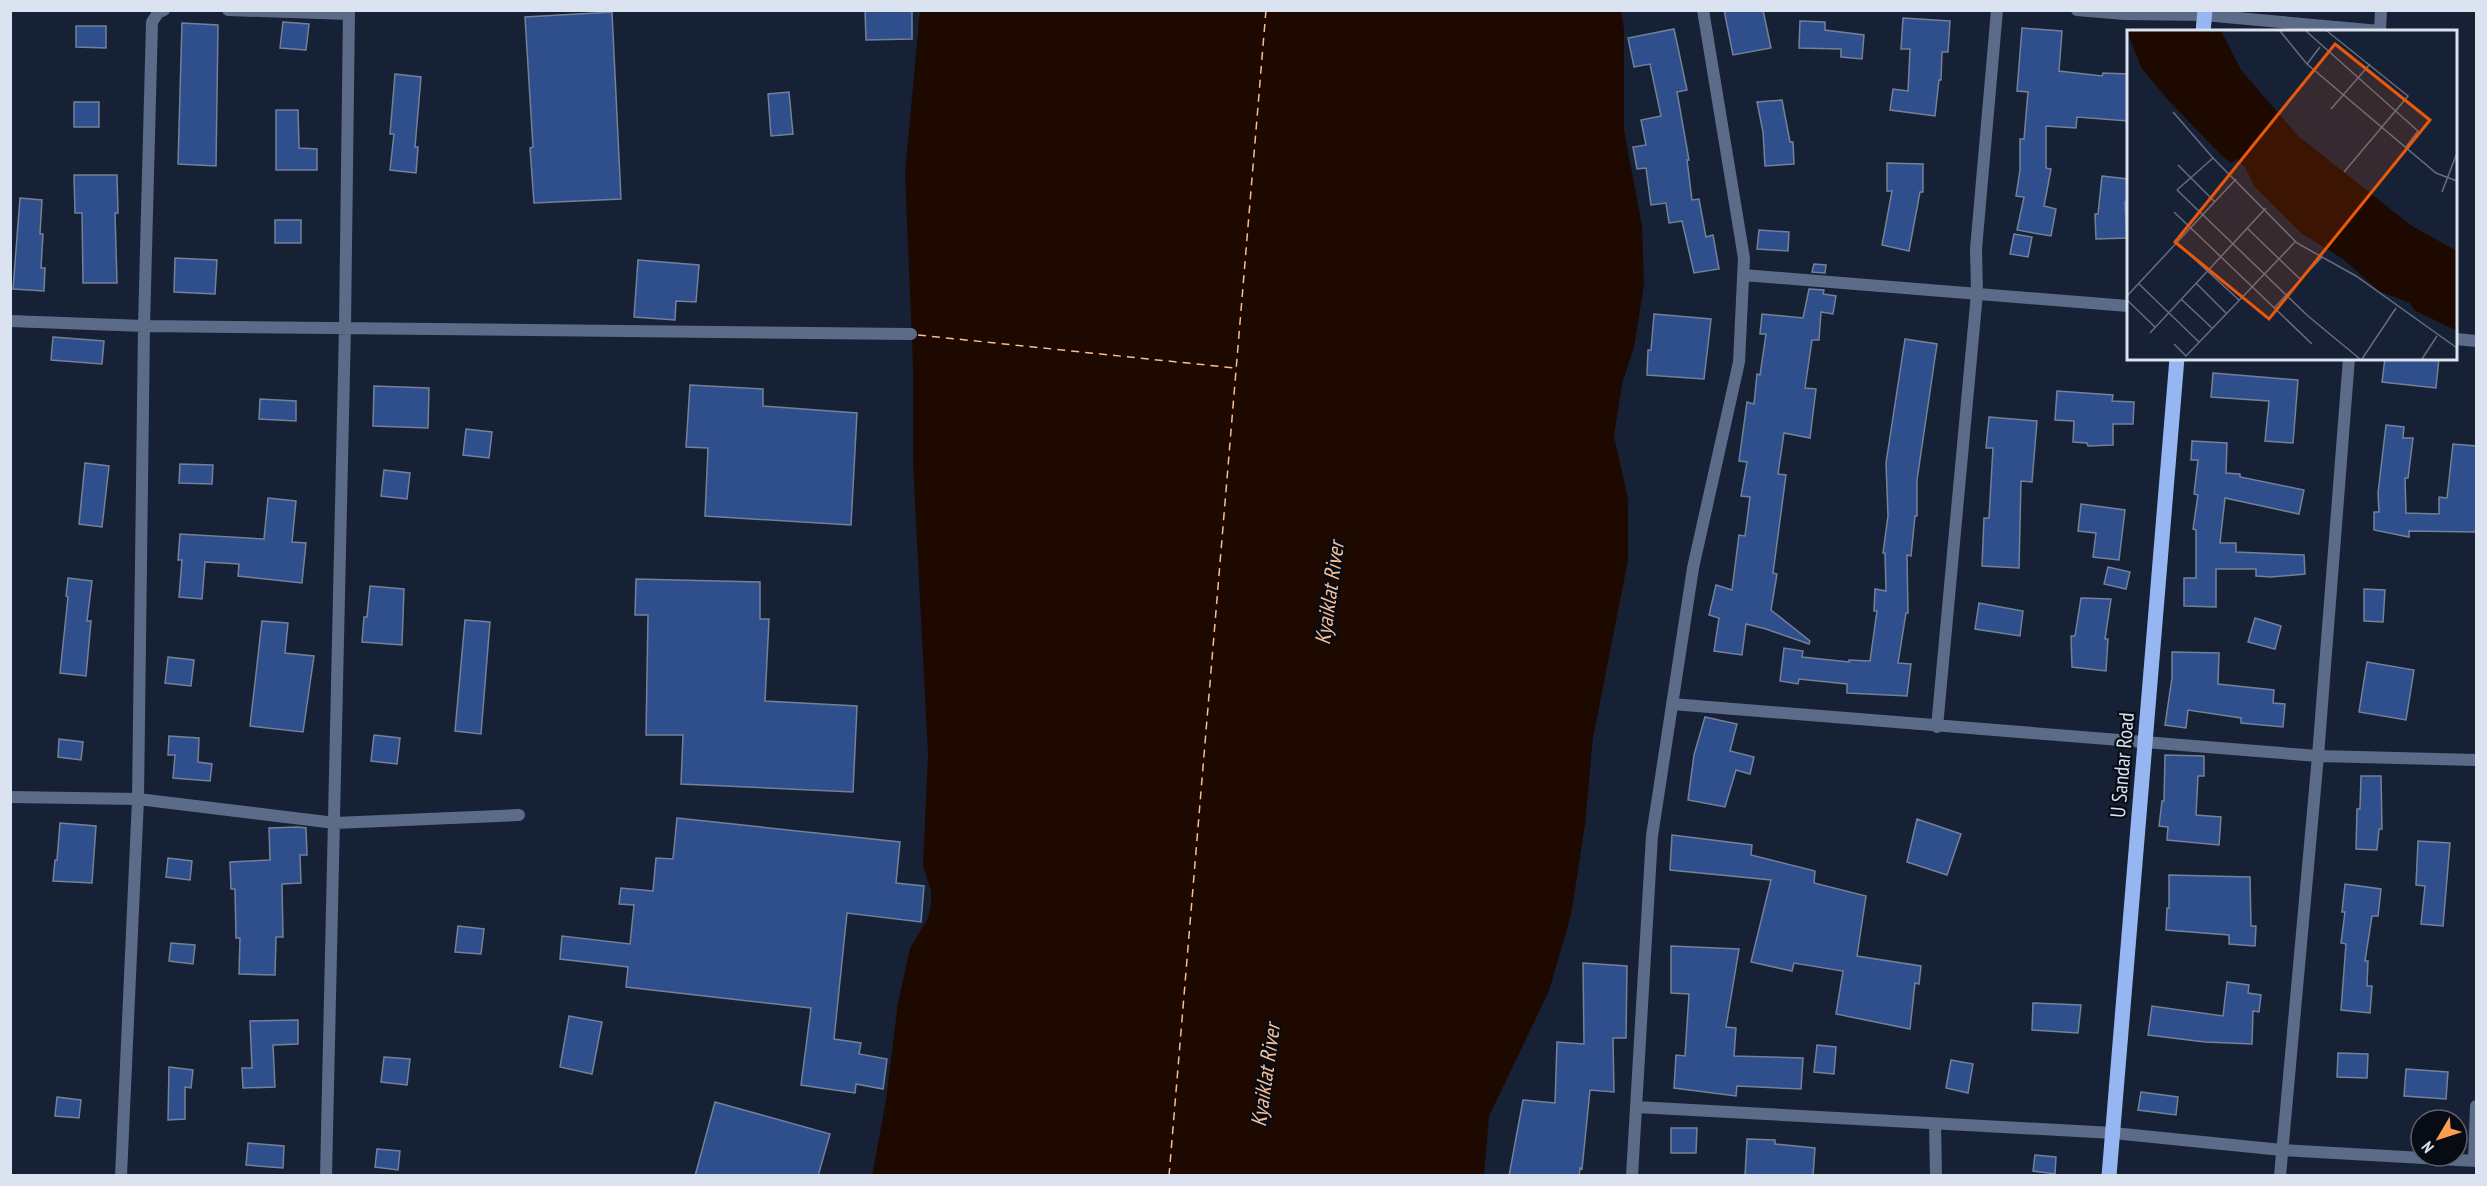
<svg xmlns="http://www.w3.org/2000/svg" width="2487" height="1186" viewBox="0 0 2487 1186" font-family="'PT Sans Narrow',sans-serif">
	<rect width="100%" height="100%" fill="#172135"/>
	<!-- water -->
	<path fill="#1d0900" d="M 920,11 L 1621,11 L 1624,29 L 1624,130 L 1642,226 L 1644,284 L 1634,347 L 1622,384 L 1614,436 L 1628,499 L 1628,560 L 1593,738 L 1585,825 L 1571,915 L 1549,991 L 1489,1116 L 1484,1175 L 872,1176 L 886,1100 L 898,1003 L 910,948 L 928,918 L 931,904 L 931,891 L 923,866 L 928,754 L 913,464 L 913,365 L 905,173 Z"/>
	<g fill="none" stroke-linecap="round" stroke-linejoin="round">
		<!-- ferry -->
		<path stroke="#f7be96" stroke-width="1.5" stroke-dasharray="8 6" stroke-linecap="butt" d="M 918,335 L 1235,368
			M 1169,1176 L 1266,10"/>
	</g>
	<!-- building -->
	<path fill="#2f4e8c" stroke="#738099" stroke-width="1.5" d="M 865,10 L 912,10 L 912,39 L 866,40 Z
		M 1724,10 L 1763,10 L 1771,48 L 1733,55 Z
		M 612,12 L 621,199 L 534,203 L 530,148 L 533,147 L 525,17 Z
		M 1903,18 L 1950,21 L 1948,52 L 1942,52 L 1941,80 L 1939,80 L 1935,116 L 1890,110 L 1893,89 L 1908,91 L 1910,49 L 1901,49 Z
		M 1800,21 L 1825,22 L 1825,30 L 1864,35 L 1862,59 L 1841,57 L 1841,49 L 1799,48 Z
		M 283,22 L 309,24 L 306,50 L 280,48 Z
		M 182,23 L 218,25 L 216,166 L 178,164 Z
		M 76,26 L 106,26 L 106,48 L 76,47 Z
		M 2022,28 L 2062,31 L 2059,71 L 2102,76 L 2103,73 L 2128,74 L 2128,121 L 2077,117 L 2076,128 L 2046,126 L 2046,168 L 2051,169 L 2044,206 L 2056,209 L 2051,236 L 2017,230 L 2024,197 L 2016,196 L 2020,170 L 2020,139 L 2024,139 L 2028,92 L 2017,91 Z
		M 1674,29 L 1687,90 L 1677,92 L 1689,160 L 1687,160 L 1692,200 L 1699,199 L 1706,237 L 1713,235 L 1719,269 L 1694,273 L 1682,221 L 1669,223 L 1666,203 L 1651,205 L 1646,168 L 1637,169 L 1633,147 L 1646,145 L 1641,120 L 1661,116 L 1650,64 L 1634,67 L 1628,38 Z
		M 395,74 L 421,77 L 415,147 L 418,147 L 416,173 L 390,170 L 394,134 L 390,134 Z
		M 789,92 L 793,134 L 771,136 L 768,94 Z
		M 1782,100 L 1790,142 L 1793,142 L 1794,164 L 1765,166 L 1763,132 L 1757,102 Z
		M 74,102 L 99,102 L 99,127 L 74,127 Z
		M 276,110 L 298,110 L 299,148 L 317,149 L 317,170 L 276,170 Z
		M 1887,163 L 1923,164 L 1923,192 L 1920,192 L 1909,251 L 1882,245 L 1892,191 L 1887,191 Z
		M 74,175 L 117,175 L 118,213 L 115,213 L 117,283 L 83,283 L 82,213 L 75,213 Z
		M 2102,176 L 2128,179 L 2128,202 L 2125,202 L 2127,238 L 2096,239 L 2095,214 L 2098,214 Z
		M 20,198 L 42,200 L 40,234 L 43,234 L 41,268 L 45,268 L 44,291 L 13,289 Z
		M 275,220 L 301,220 L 301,243 L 275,243 Z
		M 1759,230 L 1789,232 L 1788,251 L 1757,249 Z
		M 2014,234 L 2032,237 L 2028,257 L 2010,254 Z
		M 175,258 L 217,260 L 215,294 L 174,292 Z
		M 638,260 L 699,265 L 696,302 L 676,301 L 675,320 L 634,317 Z
		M 1814,264 L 1826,265 L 1825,273 L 1812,272 Z
		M 1809,289 L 1824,290 L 1823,294 L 1836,296 L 1833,314 L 1821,312 L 1819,340 L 1812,340 L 1805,388 L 1816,389 L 1810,438 L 1784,433 L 1778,474 L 1786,475 L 1773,573 L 1777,574 L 1771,610 L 1810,641 L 1809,644 L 1766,629 L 1746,624 L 1742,655 L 1714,651 L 1719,618 L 1709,615 L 1716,585 L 1732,590 L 1739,535 L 1745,536 L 1750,497 L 1741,496 L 1747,462 L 1739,461 L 1747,402 L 1754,404 L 1757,374 L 1760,375 L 1766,334 L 1760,334 L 1762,314 L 1803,318 Z
		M 1654,314 L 1711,319 L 1704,379 L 1647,375 L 1648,350 L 1651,350 Z
		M 53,337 L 104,341 L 102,364 L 51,360 Z
		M 1905,339 L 1937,344 L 1917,480 L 1917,516 L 1915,516 L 1911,556 L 1907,555 L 1908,613 L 1906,613 L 1898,663 L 1911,664 L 1907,696 L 1847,693 L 1847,684 L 1799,679 L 1798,684 L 1780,681 L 1784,648 L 1803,651 L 1802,657 L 1849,662 L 1849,660 L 1870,661 L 1877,611 L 1874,611 L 1875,589 L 1886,591 L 1885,553 L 1883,553 L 1888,516 L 1886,463 Z
		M 2385,358 L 2439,358 L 2436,388 L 2382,382 Z
		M 2213,373 L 2298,380 L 2293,443 L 2265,441 L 2269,401 L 2211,397 Z
		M 690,385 L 763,389 L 763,406 L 857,413 L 851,525 L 705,516 L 708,448 L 686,447 Z
		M 374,386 L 429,388 L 428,428 L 373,426 Z
		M 2057,391 L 2113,395 L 2112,401 L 2134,402 L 2133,424 L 2113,424 L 2113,445 L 2088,446 L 2087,443 L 2073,442 L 2074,421 L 2055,420 Z
		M 260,399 L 296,401 L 296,421 L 259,419 Z
		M 1989,417 L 2037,421 L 2032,482 L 2021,481 L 2019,568 L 1982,566 L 1984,518 L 1989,518 L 1993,448 L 1986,448 Z
		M 2386,425 L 2404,427 L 2403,438 L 2413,438 L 2408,478 L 2405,478 L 2406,513 L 2439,514 L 2439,497 L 2447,498 L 2453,444 L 2476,446 L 2476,532 L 2409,531 L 2409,537 L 2374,530 L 2374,512 L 2379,512 L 2378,493 Z
		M 466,429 L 492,432 L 489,458 L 463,455 Z
		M 2192,441 L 2227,443 L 2226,473 L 2240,474 L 2240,477 L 2304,490 L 2299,514 L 2225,498 L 2220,543 L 2236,543 L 2236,552 L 2304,555 L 2305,574 L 2271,577 L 2256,576 L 2256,569 L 2216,569 L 2216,607 L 2184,606 L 2184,578 L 2196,578 L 2196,530 L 2193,529 L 2198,495 L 2194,494 L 2198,460 L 2191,460 Z
		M 85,463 L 109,466 L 102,527 L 79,524 Z
		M 180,464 L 213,465 L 212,484 L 179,483 Z
		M 384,470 L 410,473 L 407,499 L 381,496 Z
		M 268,498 L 296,501 L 292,542 L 306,543 L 302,583 L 238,576 L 239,564 L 205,562 L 202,599 L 179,597 L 182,560 L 178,560 L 180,534 L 264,539 Z
		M 2081,504 L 2125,510 L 2119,560 L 2093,557 L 2096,533 L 2078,531 Z
		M 2108,567 L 2130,572 L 2126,589 L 2104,584 Z
		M 68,578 L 92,581 L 87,621 L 91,621 L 86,676 L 60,673 L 68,597 L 66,596 Z
		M 636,579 L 760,582 L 760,619 L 769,619 L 765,701 L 857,706 L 853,792 L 681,784 L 683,735 L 646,735 L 648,615 L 635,615 Z
		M 370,586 L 404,589 L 402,645 L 362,642 L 364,617 L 367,617 Z
		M 2364,589 L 2385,590 L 2383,622 L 2364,621 Z
		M 2081,598 L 2111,599 L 2105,639 L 2108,639 L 2106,671 L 2072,667 L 2071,636 L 2075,636 Z
		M 1979,603 L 2023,611 L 2020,636 L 1975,629 Z
		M 2255,618 L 2281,626 L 2275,649 L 2248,642 Z
		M 465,620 L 490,622 L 481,734 L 455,731 Z
		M 262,621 L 288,623 L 285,653 L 314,656 L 303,732 L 250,726 Z
		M 2172,652 L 2219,653 L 2218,684 L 2274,690 L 2273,703 L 2285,704 L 2283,727 L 2241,723 L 2241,718 L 2188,710 L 2186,728 L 2165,725 L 2172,678 Z
		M 168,657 L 194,660 L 191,686 L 165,683 Z
		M 2367,662 L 2414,670 L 2406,720 L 2359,712 Z
		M 1705,717 L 1737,724 L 1730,751 L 1754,757 L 1750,774 L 1736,770 L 1725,807 L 1688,800 L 1694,755 Z
		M 374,735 L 400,738 L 397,764 L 371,761 Z
		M 169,736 L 199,738 L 198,762 L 212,764 L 210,781 L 173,778 L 175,755 L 168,755 Z
		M 59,739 L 83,742 L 81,760 L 58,757 Z
		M 2165,755 L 2204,756 L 2204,776 L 2198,776 L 2196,815 L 2221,817 L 2219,845 L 2167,840 L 2168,827 L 2159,826 L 2162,801 L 2164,801 Z
		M 2361,776 L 2381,776 L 2382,829 L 2379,829 L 2377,850 L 2356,849 L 2357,809 L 2360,809 Z
		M 677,818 L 900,842 L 896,883 L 924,886 L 921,922 L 847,913 L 834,1039 L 861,1043 L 859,1054 L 887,1059 L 883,1089 L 856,1084 L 855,1093 L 801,1085 L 811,1008 L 626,987 L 628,967 L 560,959 L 562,936 L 630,944 L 634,905 L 619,904 L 621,888 L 653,891 L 656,858 L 673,859 Z
		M 1917,819 L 1961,834 L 1947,875 L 1907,862 Z
		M 60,823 L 96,826 L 92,883 L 53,881 L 55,860 L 57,860 Z
		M 298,827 L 306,828 L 307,855 L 300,855 L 301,883 L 282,884 L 283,937 L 276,937 L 275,975 L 239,974 L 240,938 L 236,938 L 235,889 L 231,889 L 230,862 L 270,860 L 269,828 Z
		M 1672,835 L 1752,845 L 1751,855 L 1815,871 L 1814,883 L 1866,896 L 1857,956 L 1921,966 L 1919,984 L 1915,983 L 1910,1029 L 1836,1014 L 1843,971 L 1794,963 L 1792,971 L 1751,962 L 1771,880 L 1670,870 Z
		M 2418,841 L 2450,843 L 2443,926 L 2421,924 L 2425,886 L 2416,885 Z
		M 168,858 L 192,861 L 190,880 L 166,877 Z
		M 2169,875 L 2250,877 L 2251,926 L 2256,926 L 2255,946 L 2229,944 L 2229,935 L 2166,930 L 2167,908 L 2169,908 Z
		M 2345,884 L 2381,889 L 2378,916 L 2372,916 L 2365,961 L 2368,961 L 2367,986 L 2372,986 L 2370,1013 L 2341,1010 L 2346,944 L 2341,943 L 2345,912 L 2342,912 Z
		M 458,926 L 484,929 L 481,954 L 455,952 Z
		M 171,943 L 195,945 L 193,964 L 169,961 Z
		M 1671,946 L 1739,949 L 1726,1027 L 1736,1028 L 1734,1056 L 1803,1058 L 1801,1089 L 1737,1086 L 1736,1096 L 1674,1088 L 1676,1055 L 1685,1056 L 1689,994 L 1671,993 Z
		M 1583,963 L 1627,966 L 1626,1038 L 1613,1038 L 1614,1092 L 1590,1090 L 1582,1169 L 1580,1168 L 1579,1176 L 1509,1176 L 1523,1100 L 1555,1103 L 1557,1042 L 1584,1044 Z
		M 2227,982 L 2249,985 L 2248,993 L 2261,995 L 2259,1012 L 2253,1011 L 2252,1044 L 2205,1042 L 2148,1035 L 2152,1006 L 2223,1016 Z
		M 2033,1003 L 2081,1005 L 2078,1033 L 2032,1030 Z
		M 569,1016 L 602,1022 L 592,1074 L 560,1067 Z
		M 298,1020 L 298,1044 L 273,1045 L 275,1087 L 243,1088 L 242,1068 L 252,1068 L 250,1021 Z
		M 1817,1045 L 1836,1047 L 1834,1074 L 1814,1072 Z
		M 2338,1053 L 2368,1054 L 2367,1078 L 2337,1077 Z
		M 384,1057 L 410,1059 L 407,1085 L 381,1082 Z
		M 1951,1060 L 1973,1064 L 1968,1093 L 1946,1088 Z
		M 169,1067 L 193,1070 L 191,1088 L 185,1087 L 185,1119 L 168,1120 Z
		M 2406,1069 L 2448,1072 L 2446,1099 L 2404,1096 Z
		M 2141,1092 L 2178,1097 L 2176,1115 L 2138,1110 Z
		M 57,1097 L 81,1100 L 79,1118 L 55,1116 Z
		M 715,1102 L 830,1134 L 818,1176 L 695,1176 Z
		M 1671,1128 L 1697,1128 L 1696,1153 L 1671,1153 Z
		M 1747,1139 L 1775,1140 L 1775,1144 L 1815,1148 L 1813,1176 L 1745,1176 Z
		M 248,1143 L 284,1146 L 283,1168 L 246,1165 Z
		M 377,1149 L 400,1151 L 398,1170 L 375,1167 Z
		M 2035,1155 L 2056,1157 L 2055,1174 L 2033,1171 Z"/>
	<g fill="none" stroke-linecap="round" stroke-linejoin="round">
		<!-- street -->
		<path stroke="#5c6b88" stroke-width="12" d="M 228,10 L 349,14
			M 2077,10 L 2125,14 L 2204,15 L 2380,31
			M 2380,32 L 2381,10
			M 1743,275 L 2128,306
			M 10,321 L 144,326 L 911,334
			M 2456,339 L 2476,341
			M 1672,704 L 2318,756 L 2476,760
			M 1937,727 L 1977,293 L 1976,249 L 1997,10
			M 10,797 L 138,799 L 335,823 L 519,815
			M 1636,1107 L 2113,1133 L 2282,1150 L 2476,1161
			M 1935,1125 L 1936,1176
			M 2474,1161 L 2476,1106
			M 121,1176 L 138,799 L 144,326 L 152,22 L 158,13 L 164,10
			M 326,1176 L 345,327 L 349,10
			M 1632,1176 L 1652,836 L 1693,568 L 1739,362 L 1744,258 L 1703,10
			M 2280,1176 L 2318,756 L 2349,358"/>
		<!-- primary -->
		<path stroke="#96b6f2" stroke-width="15" d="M 2203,32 L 2205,10
			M 2109,1176 L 2177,358"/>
	</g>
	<g text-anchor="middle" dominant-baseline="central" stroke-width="4.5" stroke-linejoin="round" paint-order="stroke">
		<!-- street labels -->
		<g font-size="21" fill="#dbe2f0" stroke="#070b14">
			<text transform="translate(2122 765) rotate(-85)">U Sandar Road</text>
		</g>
		<!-- water labels -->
		<g font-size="22" font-style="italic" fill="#f7be96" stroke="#070b14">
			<text transform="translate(1329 593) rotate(-82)">Kyaiklat River</text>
			<text transform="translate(1265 1075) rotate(-82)">Kyaiklat River</text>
		</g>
	</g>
	<!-- overview -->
	<g transform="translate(2127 30)">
		<rect width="330" height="330" fill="#172135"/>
		<path d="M 0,1 L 94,1 L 114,40 L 171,106 L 285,196 L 330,221 L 330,301 L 287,280 L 283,273 L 252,261 L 216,229 L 174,203 L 128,157 L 118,137 L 109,129 L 104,133 L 95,126 L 41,70 L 14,37 Z" fill="#1d0900"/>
		<path fill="none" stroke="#1d0900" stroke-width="3" d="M 59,1 L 92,68 L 220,191 L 330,252M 195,164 L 217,142"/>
		<path fill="none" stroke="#656e80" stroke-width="1.5" d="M 153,1 L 180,34 L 309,143 L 330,151M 179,1 L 291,101 L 279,117M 200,1 L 281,66 L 217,142M 180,34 L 193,17M 204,79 L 243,34M 46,82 L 86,128 L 170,213 L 229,246 L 330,318M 51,135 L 88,172M 50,160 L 86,128M 50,160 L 181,286 L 233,329M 315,162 L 330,123M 47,182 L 185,314M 120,198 L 173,249M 50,213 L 112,270M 69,253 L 99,283M 12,254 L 72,312M 0,266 L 109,149M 54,269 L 85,298M 0,270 L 28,297M 147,278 L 195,227M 23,303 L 139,178M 47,314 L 59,326 L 168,212M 235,329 L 269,278M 295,329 L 310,306"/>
		<path fill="#e8590c" fill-opacity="0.15" stroke="#e8590c" stroke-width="3" d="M 208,14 L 303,90 L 142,289 L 48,212 Z"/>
		<rect width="330" height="330" fill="none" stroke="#dbe2f0" stroke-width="3"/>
	</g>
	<!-- border -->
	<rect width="2487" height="1186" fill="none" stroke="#dbe2f0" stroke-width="24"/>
	<!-- north arrow -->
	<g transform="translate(2439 1138) rotate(231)"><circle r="28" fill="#070b14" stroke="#5c616c" stroke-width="1.5"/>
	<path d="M0-4.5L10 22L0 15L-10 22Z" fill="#fc9d54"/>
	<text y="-9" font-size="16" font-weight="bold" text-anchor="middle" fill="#dbe2f0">N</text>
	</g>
</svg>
